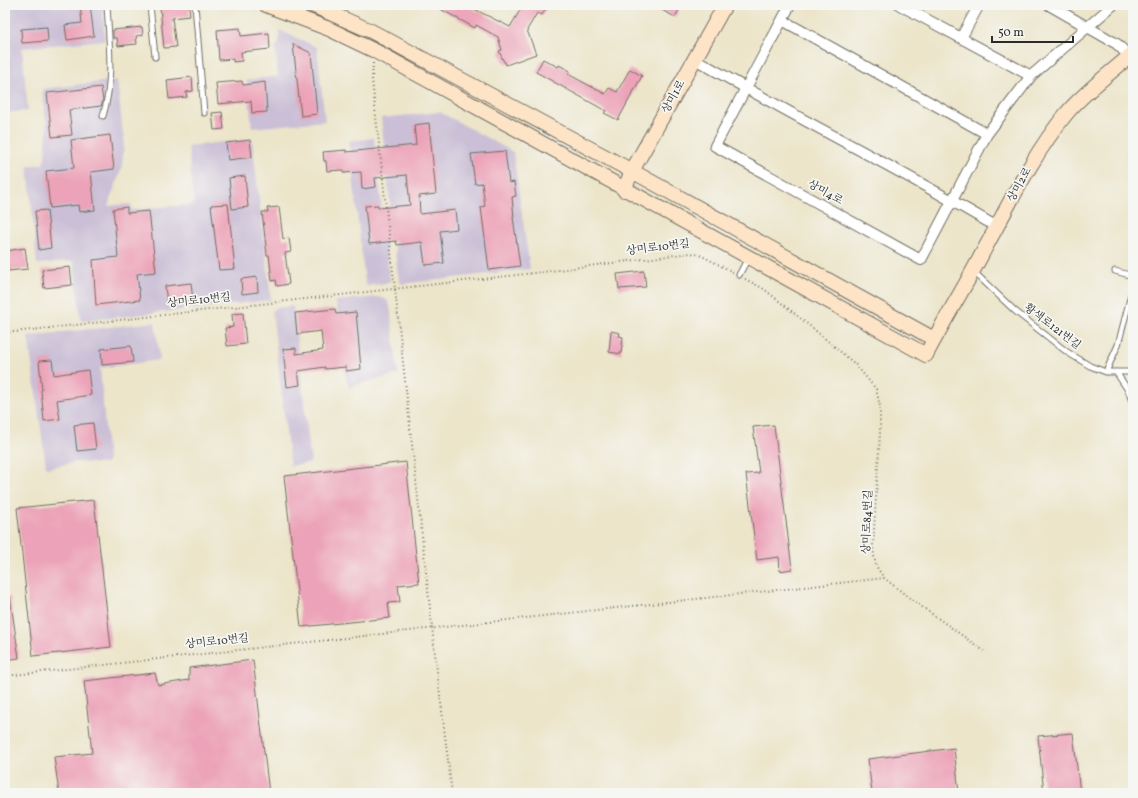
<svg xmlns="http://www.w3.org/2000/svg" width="1138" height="798" viewBox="0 0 1138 798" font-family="Vollkorn,'Noto Serif KR',serif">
	<rect width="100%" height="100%" fill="#f6f6f2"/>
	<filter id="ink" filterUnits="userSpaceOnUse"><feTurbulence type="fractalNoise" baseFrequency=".025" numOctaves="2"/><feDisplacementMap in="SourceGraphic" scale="8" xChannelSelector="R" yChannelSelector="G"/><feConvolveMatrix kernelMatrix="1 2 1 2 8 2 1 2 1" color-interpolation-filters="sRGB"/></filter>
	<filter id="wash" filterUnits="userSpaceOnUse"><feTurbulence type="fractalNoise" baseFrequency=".012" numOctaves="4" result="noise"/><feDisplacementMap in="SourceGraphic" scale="16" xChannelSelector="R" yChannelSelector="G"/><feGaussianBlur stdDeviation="0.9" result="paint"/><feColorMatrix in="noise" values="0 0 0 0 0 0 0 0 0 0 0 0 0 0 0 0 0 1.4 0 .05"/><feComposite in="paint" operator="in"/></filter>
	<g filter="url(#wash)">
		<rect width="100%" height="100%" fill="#ece5ca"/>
		<!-- industrial -->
		<path fill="#cabfd6" d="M 5,5 L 103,5 L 105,40 L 22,48 L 28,111 L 5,113 Z
			M 279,30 L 317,47 L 325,121 L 252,128 L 247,80 L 278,76 L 275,47 L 279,44 Z
			M 117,80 L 124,142 L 123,157 L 121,170 L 108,206 L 131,204 L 132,210 L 194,204 L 188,146 L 252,139 L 271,300 L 81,321 L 74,263 L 72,261 L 37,264 L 28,166 L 43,164 L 45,157 L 47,131 L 42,89 Z
			M 440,112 L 513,152 L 530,269 L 402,284 L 399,281 L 397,268 L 381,118 Z
			M 374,138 L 390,280 L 388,283 L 367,286 L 365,283 L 349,141 Z
			M 377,297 L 383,298 L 388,301 L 390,306 L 398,374 L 349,387 L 344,370 L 336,301 Z
			M 293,306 L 311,463 L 290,466 L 272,311 L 275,308 Z
			M 155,322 L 160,360 L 100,368 L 108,462 L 106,464 L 76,462 L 48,468 L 46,466 L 28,336 Z"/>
		<g id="blocks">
			<!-- building -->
			<path fill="#eca2b8" d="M 80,5 L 90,5 L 94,36 L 67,40 L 65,25 L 82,23 Z
				M 176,5 L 189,5 L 190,16 L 172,18 L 176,47 L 164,48 L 160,7 Z
				M 433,5 L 466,5 L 510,27 L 523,5 L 528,8 L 524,5 L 548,5 L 542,15 L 537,13 L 527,30 L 536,54 L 506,65 L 505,62 L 504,62 L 499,51 L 502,50 L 498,37 L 476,25 L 475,28 Z
				M 652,5 L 682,5 L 675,17 Z
				M 47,27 L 48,41 L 22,43 L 21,29 Z
				M 142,27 L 143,35 L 136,36 L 137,44 L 118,46 L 117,38 L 113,38 L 113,30 Z
				M 240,28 L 241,36 L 269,33 L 270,49 L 241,52 L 242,61 L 233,62 L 233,59 L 219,60 L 217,30 Z
				M 293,44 L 311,53 L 317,114 L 301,116 Z
				M 543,59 L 558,67 L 559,65 L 570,71 L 568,74 L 605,94 L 609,88 L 617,92 L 630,69 L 642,76 L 618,120 L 604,113 L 606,111 L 536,72 Z
				M 192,77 L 193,91 L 186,92 L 187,97 L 169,99 L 167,80 Z
				M 242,81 L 243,85 L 265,82 L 267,112 L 252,113 L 251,101 L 218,104 L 216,83 Z
				M 101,87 L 103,101 L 101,106 L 69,110 L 72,135 L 52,137 L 47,93 Z
				M 222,112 L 224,129 L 214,130 L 212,113 Z
				M 429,123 L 436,194 L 419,196 L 420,214 L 455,210 L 457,229 L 440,231 L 444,263 L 425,265 L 422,242 L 397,245 L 396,241 L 369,244 L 365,206 L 378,205 L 378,208 L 410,205 L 407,175 L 375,178 L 376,187 L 362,189 L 361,172 L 343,173 L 343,170 L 327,171 L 326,161 L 324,161 L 323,152 L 346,150 L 346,152 L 416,145 L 414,125 Z
				M 110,135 L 114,169 L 91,172 L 95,210 L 79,212 L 78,205 L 50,208 L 46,171 L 74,168 L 71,140 Z
				M 250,140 L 252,157 L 228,160 L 226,143 Z
				M 505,151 L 509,183 L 514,182 L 516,196 L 512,197 L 514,217 L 513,217 L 520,266 L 489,270 L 481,207 L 485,206 L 482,183 L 475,184 L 471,154 Z
				M 245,176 L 248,207 L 232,209 L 229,178 Z
				M 228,204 L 235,269 L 219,270 L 211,205 Z
				M 127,207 L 127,213 L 149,211 L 156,272 L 137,274 L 140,300 L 96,305 L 93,260 L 118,257 L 113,209 Z
				M 279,207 L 283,239 L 289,238 L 291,252 L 285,253 L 289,284 L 277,286 L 276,280 L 272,281 L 269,255 L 267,255 L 262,212 L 268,212 L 267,208 Z
				M 47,210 L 51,248 L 39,250 L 35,211 Z
				M 25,248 L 28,269 L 8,271 L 6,251 Z
				M 70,267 L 72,285 L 44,288 L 42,270 Z
				M 644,271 L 646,287 L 619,289 L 617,274 Z
				M 257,277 L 258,292 L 242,294 L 241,279 Z
				M 191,283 L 193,300 L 167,303 L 165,286 Z
				M 335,309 L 336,314 L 356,312 L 361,369 L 346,371 L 346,367 L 325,369 L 325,367 L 298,371 L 300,385 L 287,387 L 283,349 L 296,348 L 296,354 L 323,350 L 321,331 L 297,334 L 295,313 Z
				M 243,313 L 246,344 L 227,346 L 225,328 L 233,327 L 232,314 Z
				M 611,331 L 620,333 L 619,336 L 623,337 L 621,354 L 609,352 Z
				M 131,346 L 133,362 L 102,365 L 101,349 Z
				M 52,360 L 54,375 L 88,370 L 91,395 L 57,400 L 60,419 L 44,421 L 41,390 L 42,390 L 39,361 Z
				M 93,423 L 96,449 L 77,451 L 74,425 Z
				M 774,425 L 792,569 L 780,571 L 779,557 L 757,560 L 746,474 L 759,473 L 753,427 Z
				M 406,462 L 419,583 L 398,585 L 400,602 L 388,603 L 390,618 L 301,627 L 284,476 Z
				M 94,500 L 111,647 L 33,656 L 17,508 Z
				M 5,597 L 10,597 L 19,658 L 5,660 Z
				M 253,660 L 269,793 L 59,793 L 54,757 L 92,753 L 84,681 L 155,673 L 158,685 L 189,680 L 189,668 Z
				M 1073,733 L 1080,793 L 1044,793 L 1038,736 Z
				M 954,748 L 959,793 L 872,793 L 868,759 Z"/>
		</g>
	</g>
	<g filter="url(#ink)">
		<use href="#blocks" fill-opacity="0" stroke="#6f6c63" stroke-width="1"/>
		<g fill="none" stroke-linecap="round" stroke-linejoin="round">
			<!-- lane casing -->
			<g stroke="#6f6c63" stroke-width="7">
				<path id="lane" d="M 150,5 L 155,57
					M 195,5 L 204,113
					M 103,116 C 114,80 109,42 107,5
					M 973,271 L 1015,311 L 1067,352 L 1090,366 L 1106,372 L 1133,372
					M 1115,271 L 1133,276
					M 739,275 L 748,258
					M 1106,372 L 1118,345 L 1133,287
					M 1116,372 L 1128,390 L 1133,404"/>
			</g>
			<!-- street casing -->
			<g stroke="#6f6c63" stroke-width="12">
				<path id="street" d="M 790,5 L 715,146 L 921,260 L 987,134 L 1031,76 L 1113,5
					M 900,5 L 1031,76
					M 1049,5 L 1117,44 L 1133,60
					M 782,20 L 987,134
					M 961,38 L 979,5
					M 695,59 C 794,117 898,168 997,227"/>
			</g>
			<!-- secondary casing -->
			<g stroke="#6f6c63" stroke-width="16">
				<path id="secondary" d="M 266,5 L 329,29 L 375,51 L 926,355 C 944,320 965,287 983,252 C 1009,205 1032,156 1066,114 C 1085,91 1111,73 1133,53
					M 312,5 L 371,31 L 632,171 L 934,339
					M 624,190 L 632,171 L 725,5"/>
			</g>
			<!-- path -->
			<path stroke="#6f6c63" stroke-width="2" stroke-dasharray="1 3" stroke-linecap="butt" d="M 373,63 L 372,80 L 382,171 L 435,654 L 452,793
				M 745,279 L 764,289 L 810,326 L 855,364 L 876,389 L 880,406 L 880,434 L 873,546 L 874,556 L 876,566 L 884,578 L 911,599 L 984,651
				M 5,333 L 534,273 L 691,253 L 700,255 L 733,272
				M 5,676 L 884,578"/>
			<!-- lane -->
			<use href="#lane" stroke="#fff" stroke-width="5"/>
			<!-- street -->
			<use href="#street" stroke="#fff" stroke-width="10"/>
			<!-- secondary -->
			<use href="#secondary" stroke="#fee4c6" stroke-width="14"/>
		</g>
	</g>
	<g text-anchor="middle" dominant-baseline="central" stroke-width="3.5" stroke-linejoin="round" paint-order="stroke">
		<!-- street labels -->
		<g font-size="11" fill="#2b2b2b" stroke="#f6f6f2">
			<text transform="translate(674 97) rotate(-61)">상미1로</text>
			<text transform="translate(1020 185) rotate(-61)">상미2로</text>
			<text transform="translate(825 193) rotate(29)">상미4로</text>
			<text transform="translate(658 248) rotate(-7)">상미로10번길</text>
			<text transform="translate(199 301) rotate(-6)">상미로10번길</text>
			<text transform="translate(1052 327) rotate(37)">황색로121번길</text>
			<text transform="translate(868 522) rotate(-88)">상미로84번길</text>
			<text transform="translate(217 642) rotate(-6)">상미로10번길</text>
		</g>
	</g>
	<!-- margin -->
	<rect width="1138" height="798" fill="none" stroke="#f6f6f2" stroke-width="20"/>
	<!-- scale -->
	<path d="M992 36v6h81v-6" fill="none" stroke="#2b2b2b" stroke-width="2"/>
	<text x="998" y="36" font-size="12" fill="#2b2b2b" stroke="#f6f6f2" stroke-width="3" paint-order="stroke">50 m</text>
</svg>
